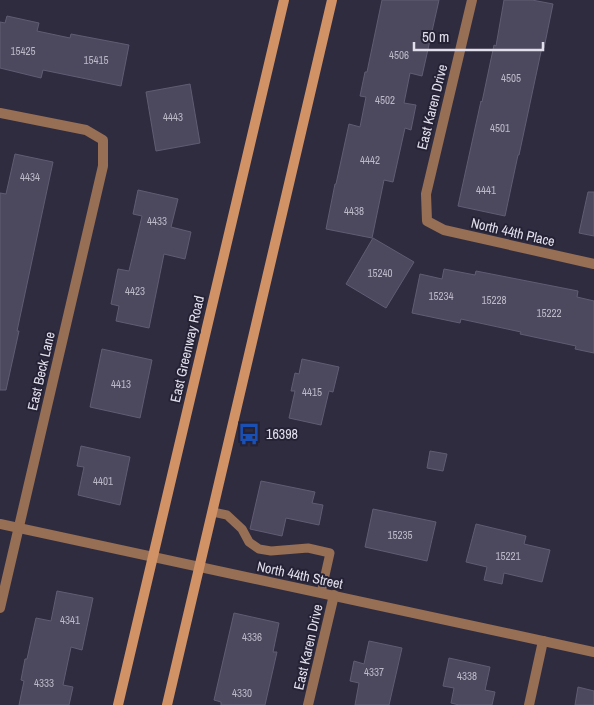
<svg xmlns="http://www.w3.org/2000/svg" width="594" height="705" viewBox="0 0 594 705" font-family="'Archivo Narrow',sans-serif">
	<rect width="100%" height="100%" fill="#302c40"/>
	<!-- building -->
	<path fill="#4c485d" stroke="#605c73" d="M 382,0 L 439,0 L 422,76 L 410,73 L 404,103 L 416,105 L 411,130 L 405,128 L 393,182 L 384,180 L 372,238 L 326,229 L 335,184 L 336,184 L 349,124 L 360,127 L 366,97 L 360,96 L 365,72 L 367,72 Z
		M 504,0 L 532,0 L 553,4 L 544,48 L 542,47 L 519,155 L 518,155 L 505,216 L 458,206 L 481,101 L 482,102 L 494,45 L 496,46 Z
		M 7,16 L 39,23 L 37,31 L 70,38 L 71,34 L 129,45 L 121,86 L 43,70 L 41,78 L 0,68 L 0,22 L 5,23 Z
		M 190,84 L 200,143 L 156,151 L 146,92 Z
		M 15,154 L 53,162 L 17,331 L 19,331 L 6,390 L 0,390 L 0,193 L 6,194 Z
		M 138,190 L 178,199 L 171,227 L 191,232 L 185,259 L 164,254 L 149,328 L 116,321 L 119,306 L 111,304 L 118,269 L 129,271 L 142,216 L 133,214 Z
		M 588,192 L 594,192 L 594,236 L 579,233 Z
		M 373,238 L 414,262 L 386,308 L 346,284 Z
		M 444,269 L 475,275 L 476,271 L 578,291 L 577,297 L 594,301 L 594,353 L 575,349 L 576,346 L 520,334 L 521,332 L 461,319 L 460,323 L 412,313 L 420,274 L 442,279 Z
		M 102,349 L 152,360 L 140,418 L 90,407 Z
		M 302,359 L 339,367 L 333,392 L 329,391 L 321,425 L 289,418 L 295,391 L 291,391 L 295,373 L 299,374 Z
		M 81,446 L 130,457 L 120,505 L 78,495 L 84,467 L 77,466 Z
		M 430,451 L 447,454 L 443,471 L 427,468 Z
		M 261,481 L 315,492 L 312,503 L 323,505 L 319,525 L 286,518 L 282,536 L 250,529 Z
		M 373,509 L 436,522 L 427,561 L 365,547 Z
		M 476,524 L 526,536 L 524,544 L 550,550 L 542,582 L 504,573 L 502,584 L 484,580 L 487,567 L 466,562 Z
		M 57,591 L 93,598 L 82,650 L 71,647 L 63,685 L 73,687 L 69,705 L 19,705 L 24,681 L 21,680 L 25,659 L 27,659 L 36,618 L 51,621 Z
		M 234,613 L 279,623 L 273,652 L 277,652 L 265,705 L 221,705 L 221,702 L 214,700 Z
		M 369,641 L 402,648 L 389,705 L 355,705 L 359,683 L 350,681 L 354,661 L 364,664 Z
		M 449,658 L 490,667 L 485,690 L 495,692 L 492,705 L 459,705 L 451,703 L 454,688 L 443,686 Z
		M 578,687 L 594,691 L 594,705 L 575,705 Z"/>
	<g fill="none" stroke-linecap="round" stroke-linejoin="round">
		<!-- service -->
		<path stroke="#976f54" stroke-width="9" d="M 213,512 L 227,515 L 242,529 L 249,542 L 259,549 L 271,551 L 308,548 L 330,553 L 321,593"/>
		<!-- minor -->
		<path stroke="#976f54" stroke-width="10" d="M 472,0 L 426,194 L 427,221 L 444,230 L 594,264
			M 0,113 L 86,130 L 103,140 L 103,166 L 0,608
			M 308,705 L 334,595
			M 529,705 L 543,641"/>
		<!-- tertiary -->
		<path stroke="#976f54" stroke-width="10" d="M 0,524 L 594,652"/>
		<!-- secondary -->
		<path stroke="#d19266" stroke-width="10" d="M 118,705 L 284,0
			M 167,705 L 332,0"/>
	</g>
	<!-- icons -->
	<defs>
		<g id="bus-bare" transform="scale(1.725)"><path d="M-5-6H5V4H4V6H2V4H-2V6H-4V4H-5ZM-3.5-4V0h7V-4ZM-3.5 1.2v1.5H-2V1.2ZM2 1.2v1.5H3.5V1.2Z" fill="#1a4fb4" stroke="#262235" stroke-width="2.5" paint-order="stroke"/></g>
	</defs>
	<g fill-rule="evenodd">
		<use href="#bus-bare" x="249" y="434"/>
	</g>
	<g text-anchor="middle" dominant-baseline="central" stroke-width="4" stroke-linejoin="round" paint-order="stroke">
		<!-- number labels -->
		<g font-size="11" fill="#bcb9c8">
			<text x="23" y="51">15425</text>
			<text x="399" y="55">4506</text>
			<text x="96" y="60">15415</text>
			<text x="511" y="78">4505</text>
			<text x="385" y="100">4502</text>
			<text x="173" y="117">4443</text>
			<text x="500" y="128">4501</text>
			<text x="370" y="160">4442</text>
			<text x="30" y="177">4434</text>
			<text x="486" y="190">4441</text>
			<text x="354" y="211">4438</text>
			<text x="157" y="221">4433</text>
			<text x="380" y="273">15240</text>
			<text x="135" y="291">4423</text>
			<text x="441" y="296">15234</text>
			<text x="494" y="300">15228</text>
			<text x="549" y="313">15222</text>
			<text x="121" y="384">4413</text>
			<text x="312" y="392">4415</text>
			<text x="103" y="481">4401</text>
			<text x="400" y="535">15235</text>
			<text x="508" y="556">15221</text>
			<text x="70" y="620">4341</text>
			<text x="252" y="637">4336</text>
			<text x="374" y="672">4337</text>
			<text x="467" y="676">4338</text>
			<text x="44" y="683">4333</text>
			<text x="242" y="693">4330</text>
		</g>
		<!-- street labels -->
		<g font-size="14" fill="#e1dfec" stroke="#262235">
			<text transform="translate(432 107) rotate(-76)">East Karen Drive</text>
			<text transform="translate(513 232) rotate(13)">North 44th Place</text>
			<text transform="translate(187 349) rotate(-77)">East Greenway Road</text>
			<text transform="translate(41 371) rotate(-77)">East Beck Lane</text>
			<text transform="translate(300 575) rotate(12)">North 44th Street</text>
			<text transform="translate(308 647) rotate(-77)">East Karen Drive</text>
		</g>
		<!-- poi labels -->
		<g font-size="14" fill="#e1dfec" stroke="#262235" text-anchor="start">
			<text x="266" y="434">16398</text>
		</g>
	</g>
	<!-- scale -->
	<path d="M414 42v8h129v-8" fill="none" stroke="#e1dfec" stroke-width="2.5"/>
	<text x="422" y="42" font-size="15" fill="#e1dfec" stroke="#262235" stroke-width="4" paint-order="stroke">50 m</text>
</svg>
